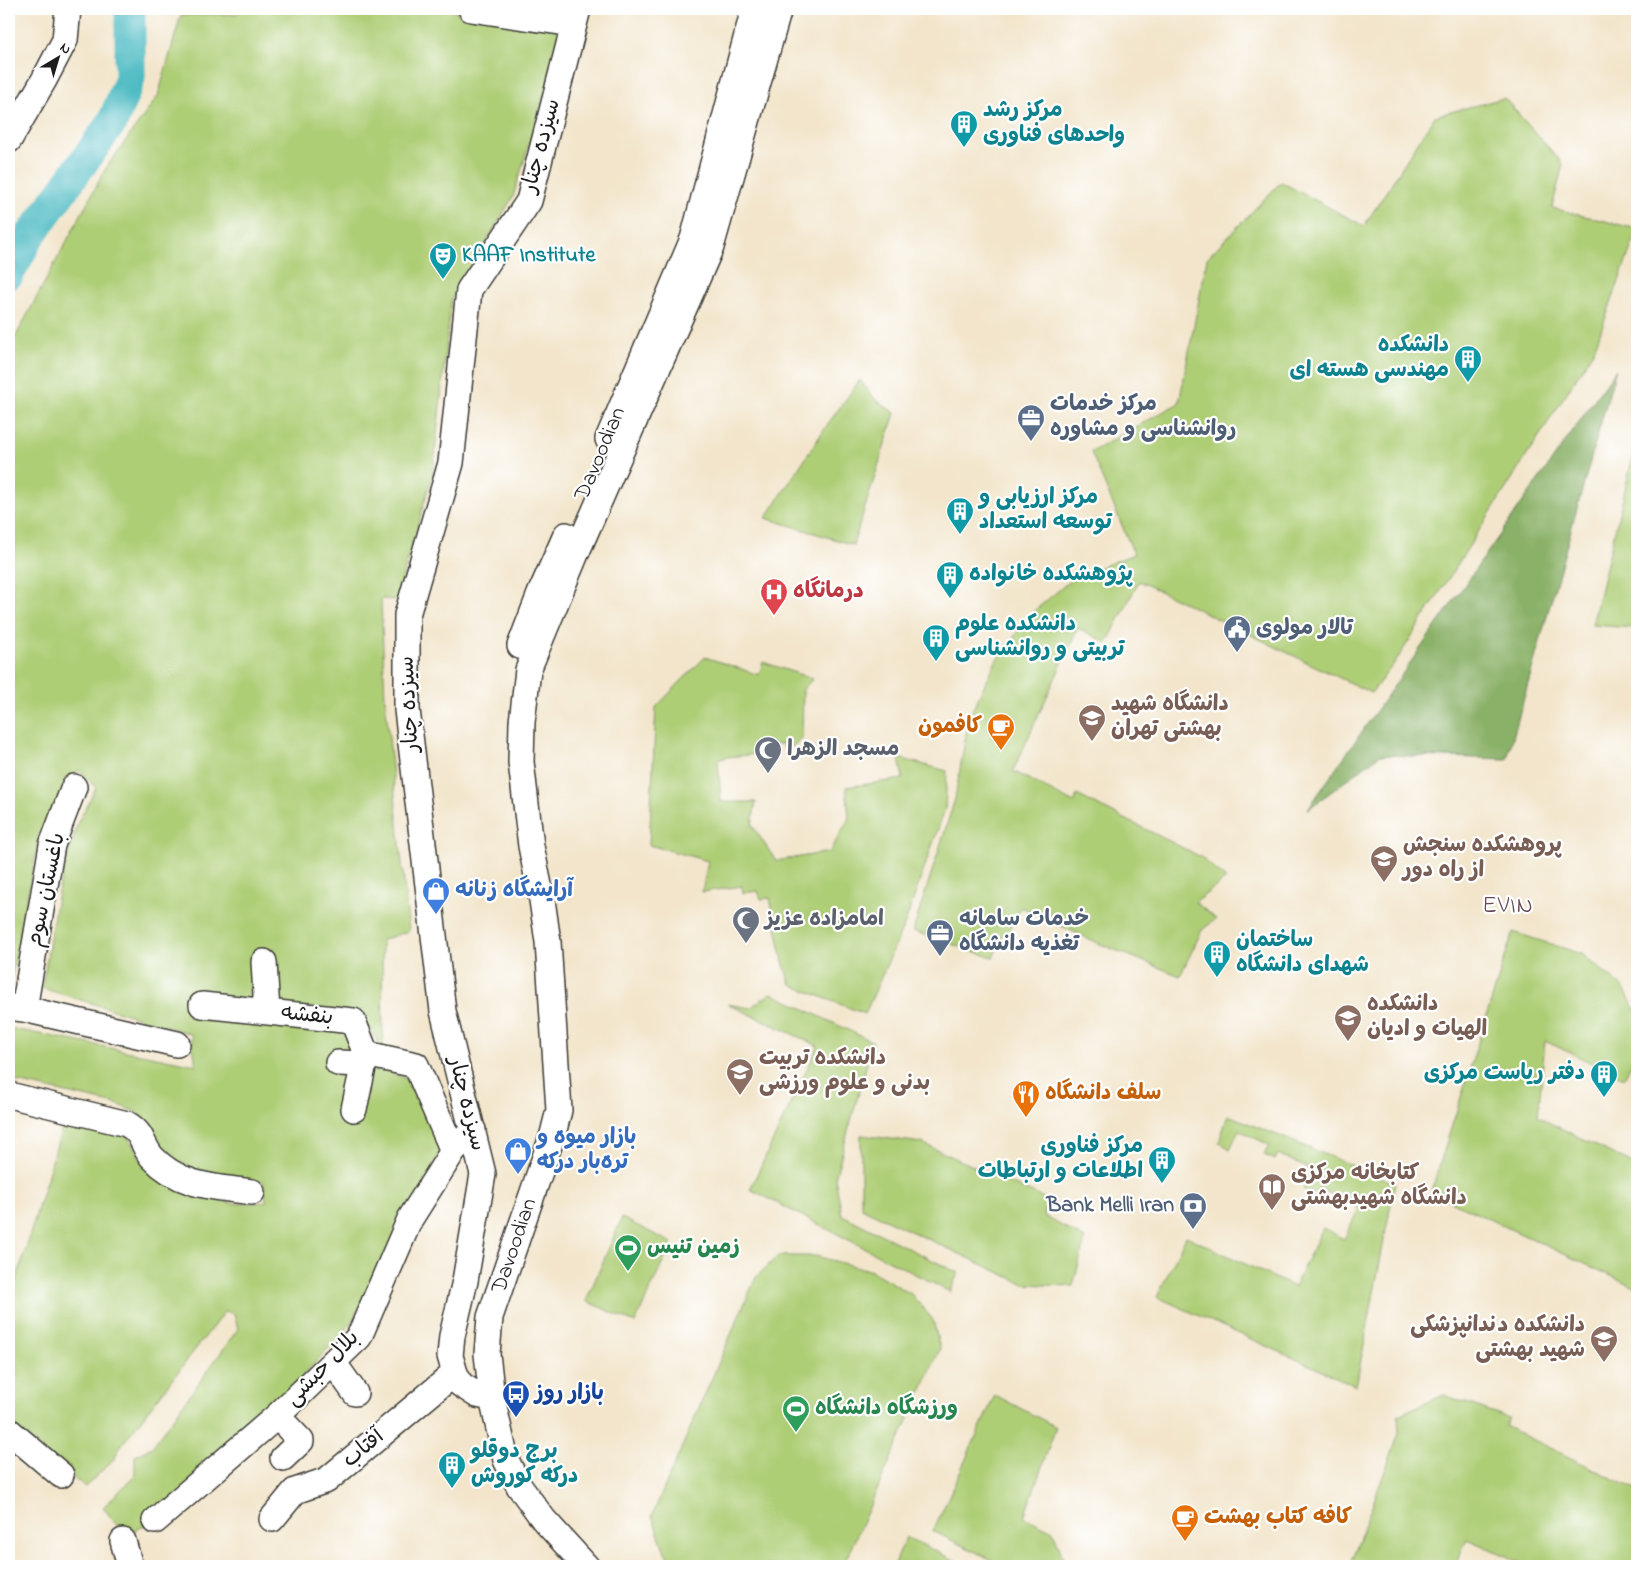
<svg xmlns="http://www.w3.org/2000/svg" width="1646" height="1575" viewBox="0 0 1646 1575" font-family="'Indie Flower','Playpen Sans Arabic',sans-serif">
	<rect width="100%" height="100%" fill="#fff"/>
	<filter id="ink" filterUnits="userSpaceOnUse"><feTurbulence type="fractalNoise" baseFrequency=".02" numOctaves="2"/><feDisplacementMap in="SourceGraphic" scale="10" xChannelSelector="R" yChannelSelector="G"/><feConvolveMatrix kernelMatrix="1 2 1 2 8 2 1 2 1" color-interpolation-filters="sRGB"/></filter>
	<filter id="wash" filterUnits="userSpaceOnUse"><feTurbulence type="fractalNoise" baseFrequency=".0096" numOctaves="4" result="noise"/><feDisplacementMap in="SourceGraphic" scale="20" xChannelSelector="R" yChannelSelector="G"/><feGaussianBlur stdDeviation="1.12" result="paint"/><feColorMatrix in="noise" values="0 0 0 0 0 0 0 0 0 0 0 0 0 0 0 0 0 1.4 0 .05"/><feComposite in="paint" operator="in"/></filter>
	<g filter="url(#wash)">
		<rect width="100%" height="100%" fill="#f2e5cb"/>
		<!-- green -->
		<path fill="#aece76" stroke="#657549" d="M 241,9 L 450,9 L 458,13 L 564,29 L 513,197 L 451,300 L 433,473 L 396,600 L 381,599 L 385,699 L 409,931 L 382,940 L 383,1049 L 358,1013 L 259,1003 L 350,1030 L 357,1070 L 345,1115 L 350,1130 L 372,1066 L 410,1080 L 445,1146 L 349,1326 L 272,1409 L 161,1518 L 124,1535 L 103,1507 L 135,1476 L 135,1456 L 152,1447 L 238,1329 L 234,1314 L 225,1311 L 120,1447 L 114,1459 L 85,1487 L 9,1422 L 9,1289 L 14,1288 L 64,1121 L 127,1136 L 152,1176 L 187,1194 L 238,1204 L 266,1202 L 264,1182 L 206,1173 L 174,1160 L 152,1136 L 150,1124 L 136,1112 L 116,1104 L 9,1080 L 9,1028 L 196,1065 L 191,1034 L 42,988 L 58,891 L 78,822 L 96,788 L 79,770 L 58,798 L 40,833 L 9,991 L 9,349 L 106,168 L 158,96 L 181,15 L 237,14 Z
			M 1504,98 L 1563,164 L 1552,208 L 1637,229 L 1637,231 L 1594,350 L 1396,661 L 1371,693 L 1139,581 L 1107,643 L 1078,628 L 1013,771 L 1074,803 L 1077,795 L 1201,857 L 1226,879 L 1195,902 L 1216,919 L 1202,930 L 1180,976 L 1095,942 L 1021,907 L 1008,934 L 1004,933 L 993,958 L 913,931 L 955,799 L 969,717 L 997,659 L 1033,612 L 1073,578 L 1134,554 L 1091,452 L 1179,403 L 1207,258 L 1281,182 L 1364,226 L 1435,116 Z
			M 860,380 L 876,400 L 895,413 L 853,545 L 766,518 L 827,425 Z
			M 1637,440 L 1637,616 L 1634,628 L 1592,625 Z
			M 705,657 L 759,675 L 763,662 L 813,679 L 803,689 L 802,738 L 792,747 L 783,748 L 783,744 L 768,745 L 767,753 L 727,757 L 718,760 L 721,802 L 756,802 L 752,825 L 776,861 L 830,852 L 849,818 L 846,787 L 903,779 L 899,758 L 947,771 L 945,809 L 905,923 L 865,1014 L 791,985 L 783,962 L 770,898 L 761,899 L 758,891 L 743,893 L 742,886 L 702,892 L 708,861 L 649,845 L 656,707 Z
			M 1513,932 L 1582,954 L 1623,987 L 1637,1013 L 1637,1053 L 1624,1078 L 1545,1041 L 1538,1117 L 1637,1166 L 1637,1288 L 1431,1192 Z
			M 771,993 L 873,1042 L 835,1178 L 842,1215 L 958,1273 L 950,1292 L 750,1189 L 818,1046 L 728,1004 L 750,1008 Z
			M 1228,1115 L 1395,1183 L 1356,1386 L 1157,1297 L 1186,1236 L 1294,1287 L 1323,1228 L 1344,1239 L 1359,1208 L 1319,1188 L 1315,1195 L 1303,1189 L 1311,1170 L 1278,1154 L 1275,1160 L 1264,1155 L 1269,1145 L 1239,1130 L 1230,1149 L 1219,1142 Z
			M 861,1135 L 922,1143 L 1048,1200 L 1044,1216 L 1085,1239 L 1073,1286 L 1024,1284 L 861,1208 Z
			M 622,1218 L 672,1243 L 635,1323 L 586,1301 Z
			M 778,1256 L 816,1256 L 872,1271 L 911,1294 L 933,1320 L 940,1349 L 843,1566 L 674,1566 L 665,1552 L 652,1516 L 756,1277 Z
			M 995,1395 L 1056,1427 L 1024,1517 L 1053,1531 L 1066,1566 L 1004,1566 L 933,1531 Z
			M 1444,1395 L 1509,1418 L 1505,1426 L 1637,1490 L 1637,1566 L 1529,1566 L 1467,1539 L 1455,1566 L 1349,1566 L 1399,1434 L 1398,1415 Z
			M 906,1537 L 967,1566 L 894,1566 Z"/>
		<!-- forest -->
		<path fill="#8ab167" stroke="#536642" d="M 1616,369 L 1507,759 L 1380,755 L 1307,810 Z"/>
		<g fill="none" stroke-linecap="round" stroke-linejoin="round">
			<!-- river -->
			<path stroke="#4bbac2" stroke-width="31" d="M 9,274 L 29,237 L 113,121 L 130,78 L 130,9"/>
		</g>
	</g>
	<g filter="url(#ink)">
		<g fill="none" stroke-linecap="round" stroke-linejoin="round">
			<!-- minor casing -->
			<g stroke="#3c3a36" stroke-width="28">
				<path id="minor" d="M 471,9 L 574,24
					M 9,140 L 44,80 L 65,40 L 68,9
					M 608,439 L 693,239 L 754,9
					M 520,646 L 540,594 L 566,535
					M 264,962 L 267,1012
					M 202,1005 L 353,1021 L 366,1054
					M 9,1007 L 24,1009 L 52,845 L 74,787
					M 24,1009 L 177,1044
					M 366,1054 L 416,1065 L 453,1151
					M 338,1063 L 364,1064
					M 9,1095 L 127,1124 C 144,1134 141,1144 152,1157 C 180,1187 215,1187 252,1192
					M 354,1109 L 366,1054
					M 333,1362 L 355,1393
					M 492,1398 L 477,1395 L 460,1384 L 455,1373 L 450,1356 L 452,1336 L 465,1281 L 483,1174 L 443,1011 L 407,710 L 407,615 L 451,463 L 469,290 L 529,201 L 578,9
					M 277,1416 L 301,1441 L 283,1458
					M 9,1431 L 61,1475
					M 272,1519 L 295,1491 L 327,1480 L 455,1373
					M 155,1521 L 277,1416 L 359,1337 L 410,1219 L 453,1151 L 473,1130
					M 123,1541 L 130,1566
					M 586,1566 L 544,1520 L 519,1486 L 506,1460 L 492,1398 L 487,1354 L 490,1317 L 553,1134 L 559,1110 L 548,942 L 542,900 L 531,846 L 521,762 L 522,722 L 528,670 L 575,556 L 711,247 L 779,9"/>
			</g>
			<!-- minor -->
			<use href="#minor" stroke="#fff" stroke-width="25"/>
		</g>
	</g>
	<!-- icons -->
	<defs>
		<g id="building-pin" transform="scale(1.4375)"><path d="M0 17L-7.5 6A9.5 9.5 0 1 1 7.5 6Z" fill="#0f9aa8" stroke="#fff"/><path d="M-4-6H4V6H1V3H-1V6H-4ZM-2.5-4.3h1.7v1.8h-1.7ZM.8-4.3h1.7v1.8H.8ZM-2.5-1h1.7V.8h-1.7ZM.8-1h1.7V.8H.8Z" fill="#fff"/></g>
		<g id="theatre-pin" transform="scale(1.4375)"><path d="M0 17L-7.5 6A9.5 9.5 0 1 1 7.5 6Z" fill="#0f9aa8" stroke="#fff"/><path d="M-5-5.5Q0-4 5-5.5V0Q5 5 0 6Q-5 5-5 0ZM-3.3-2.5H-1v1.5H-3.3ZM1-2.5H3.3v1.5H1ZM-2.8 1Q0 5.5 2.8 1Z" fill="#fff"/></g>
		<g id="office-pin" transform="scale(1.4375)"><path d="M0 17L-7.5 6A9.5 9.5 0 1 1 7.5 6Z" fill="#5c6f8a" stroke="#fff"/><path d="M-6-3h4V-5.5h4V-3h4V5H-6ZM-1-4.5V-3h2v-1.5ZM-6 0V1H6V0Z" fill="#fff"/></g>
		<g id="hospital-pin" transform="scale(1.4375)"><path d="M0 17L-7.5 6A9.5 9.5 0 1 1 7.5 6Z" fill="#e0444e" stroke="#fff"/><path d="M-5-5h3v3.5h4V-5h3V5h-3V1.5h-4V5h-3Z" fill="#fff"/></g>
		<g id="civic-pin" transform="scale(1.4375)"><path d="M0 17L-7.5 6A9.5 9.5 0 1 1 7.5 6Z" fill="#5c6f8a" stroke="#fff"/><path d="M-.6-6.5H3V-4.5H.6V-3L4-1V1h2V6H-6V1h2V-1L-.6-3ZM-1.2 2.5V6h2.4V2.5Z" fill="#fff"/></g>
		<g id="university-pin" transform="scale(1.4375)"><path d="M0 17L-7.5 6A9.5 9.5 0 1 1 7.5 6Z" fill="#8d6e63" stroke="#fff"/><path d="M0-5L7-2L0 1L-7-2ZM-4 1L0 2.5L4 1V4Q0 6-4 4Z" fill="#fff"/></g>
		<g id="cafe-pin" transform="scale(1.4375)"><path d="M0 17L-7.5 6A9.5 9.5 0 1 1 7.5 6Z" fill="#e8710a" stroke="#fff"/><path d="M-5.5-4.5H6V0H3Q3 3.5 0 3.5H-2.5Q-5.5 3.5-5.5 0ZM3-3.2v2h1.7v-2ZM-6 4.5H4V6H-6Z" fill="#fff"/></g>
		<g id="mosque-pin" transform="scale(1.4375)"><path d="M0 17L-7.5 6A9.5 9.5 0 1 1 7.5 6Z" fill="#6b7280" stroke="#fff"/><path d="M3.5-4.9A6 6 0 1 0 3.5 4.9A5 5 0 1 1 3.5-4.9Z" fill="#fff"/></g>
		<g id="shop-pin" transform="scale(1.4375)"><path d="M0 17L-7.5 6A9.5 9.5 0 1 1 7.5 6Z" fill="#3f7fe0" stroke="#fff"/><path d="M-5-2.5h2.3a2.7 3.5 0 0 1 5.4 0H5L5.5 6h-11ZM-1.5-2.5h3a1.5 2.3 0 0 0-3 0Z" fill="#fff"/></g>
		<g id="restaurant-pin" transform="scale(1.4375)"><path d="M0 17L-7.5 6A9.5 9.5 0 1 1 7.5 6Z" fill="#e8710a" stroke="#fff"/><path d="M-5-6h1v4h1v-4h1v4h1v-4h1v5L-1.5 .5V6h-2V.5L-5-1ZM5-6V6H3V1.5H1.5Q1.5-4 5-6Z" fill="#fff"/></g>
		<g id="library-pin" transform="scale(1.4375)"><path d="M0 17L-7.5 6A9.5 9.5 0 1 1 7.5 6Z" fill="#8d6e63" stroke="#fff"/><path d="M-6-4Q-3-5.5-.7-3.5V5Q-3 3-6 4ZM6-4Q3-5.5 .7-3.5V5Q3 3 6 4Z" fill="#fff"/></g>
		<g id="bank-pin" transform="scale(1.4375)"><path d="M0 17L-7.5 6A9.5 9.5 0 1 1 7.5 6Z" fill="#5c6f8a" stroke="#fff"/><path d="M-6-4H6V4H-6ZM0-2.3a2.3 2.3 0 1 0 0 4.6a2.3 2.3 0 1 0 0-4.6Z" fill="#fff"/></g>
		<g id="stadium-pin" transform="scale(1.4375)"><path d="M0 17L-7.5 6A9.5 9.5 0 1 1 7.5 6Z" fill="#2e9e5b" stroke="#fff"/><path d="M0-5a6.5 5 0 1 0 0 10a6.5 5 0 1 0 0-10ZM-3.5-1.8h7v3.6h-7Z" fill="#fff"/></g>
		<g id="bus-pin" transform="scale(1.4375)"><path d="M0 17L-7.5 6A9.5 9.5 0 1 1 7.5 6Z" fill="#1a4fb4" stroke="#fff"/><path d="M-5-6H5V4H4V6H2V4H-2V6H-4V4H-5ZM-3.5-4V0h7V-4ZM-3.5 1.2v1.5H-2V1.2ZM2 1.2v1.5H3.5V1.2Z" fill="#fff"/></g>
	</defs>
	<g fill-rule="evenodd">
		<use href="#building-pin" x="964" y="124"/>
		<use href="#theatre-pin" x="443" y="256"/>
		<use href="#building-pin" x="1468" y="359"/>
		<use href="#office-pin" x="1031" y="418"/>
		<use href="#building-pin" x="960" y="511"/>
		<use href="#building-pin" x="950" y="575"/>
		<use href="#hospital-pin" x="774" y="592"/>
		<use href="#civic-pin" x="1237" y="629"/>
		<use href="#building-pin" x="936" y="638"/>
		<use href="#university-pin" x="1092" y="718"/>
		<use href="#cafe-pin" x="1001" y="727"/>
		<use href="#mosque-pin" x="768" y="750"/>
		<use href="#university-pin" x="1384" y="859"/>
		<use href="#shop-pin" x="436" y="891"/>
		<use href="#mosque-pin" x="746" y="920"/>
		<use href="#office-pin" x="940" y="933"/>
		<use href="#building-pin" x="1217" y="954"/>
		<use href="#university-pin" x="1348" y="1018"/>
		<use href="#university-pin" x="740" y="1072"/>
		<use href="#building-pin" x="1604" y="1074"/>
		<use href="#restaurant-pin" x="1026" y="1094"/>
		<use href="#shop-pin" x="518" y="1151"/>
		<use href="#building-pin" x="1162" y="1160"/>
		<use href="#library-pin" x="1272" y="1187"/>
		<use href="#bank-pin" x="1193" y="1206"/>
		<use href="#stadium-pin" x="628" y="1248"/>
		<use href="#university-pin" x="1604" y="1339"/>
		<use href="#bus-pin" x="516" y="1394"/>
		<use href="#stadium-pin" x="796" y="1409"/>
		<use href="#building-pin" x="452" y="1465"/>
		<use href="#cafe-pin" x="1185" y="1518"/>
	</g>
	<g text-anchor="middle" dominant-baseline="central" stroke-width="4.5" stroke-linejoin="round" paint-order="stroke">
		<!-- culture labels -->
		<g font-size="22" font-weight="bold" fill="#0d838f" stroke="#fff" text-anchor="start">
			<text x="983" y="111">مرکز رشد<tspan x="983" dy="25">واحدهای فناوری</tspan></text>
			<text x="462" y="256">KAAF Institute</text>
			<text x="1449" y="346" text-anchor="end">دانشکده<tspan x="1449" dy="25">مهندسی هسته ای</tspan></text>
			<text x="979" y="498">مرکز ارزیابی و<tspan x="979" dy="25">توسعه استعداد</tspan></text>
			<text x="969" y="575">پژوهشکده خانواده</text>
			<text x="955" y="625">دانشکده علوم<tspan x="955" dy="25">تربیتی و روانشناسی</tspan></text>
			<text x="1236" y="941">ساختمان<tspan x="1236" dy="25">شهدای دانشگاه</tspan></text>
			<text x="1585" y="1074" text-anchor="end">دفتر ریاست مرکزی</text>
			<text x="1143" y="1147" text-anchor="end">مرکز فناوری<tspan x="1143" dy="25">اطلاعات و ارتباطات</tspan></text>
			<text x="471" y="1452">برج دوقلو<tspan x="471" dy="25">درکه کوروش</tspan></text>
		</g>
		<!-- street labels -->
		<g font-size="22" fill="#1c1c1c" stroke="#fff">
			<text transform="translate(542 146) rotate(-75)">سیزده چنار</text>
			<text transform="translate(601 454) rotate(-67)">Davoodian</text>
			<text transform="translate(410 704) rotate(-93)">سیزده چنار</text>
			<text transform="translate(47 890) rotate(-78)">باغستان سوم</text>
			<text transform="translate(307 1016) rotate(6)">بنفشه</text>
			<text transform="translate(466 1104) rotate(76)">سیزده چنار</text>
			<text transform="translate(515 1246) rotate(-71)">Davoodian</text>
			<text transform="translate(323 1369) rotate(-46)">بلال حبشی</text>
			<text transform="translate(364 1449) rotate(-40)">آفتاب</text>
		</g>
		<!-- service labels -->
		<g font-size="22" font-weight="bold" fill="#4e5e75" stroke="#fff" text-anchor="start">
			<text x="1050" y="405">مرکز خدمات<tspan x="1050" dy="25">روانشناسی و مشاوره</tspan></text>
			<text x="1256" y="629">تالار مولوی</text>
			<text x="959" y="920">خدمات سامانه<tspan x="959" dy="25">تغذیه دانشگاه</tspan></text>
			<text x="1174" y="1206" text-anchor="end">Bank Melli Iran</text>
		</g>
		<!-- health labels -->
		<g font-size="22" font-weight="bold" fill="#be3a42" stroke="#fff" text-anchor="start">
			<text x="793" y="592">درمانگاه</text>
		</g>
		<!-- education labels -->
		<g font-size="22" font-weight="bold" fill="#785e54" stroke="#fff" text-anchor="start">
			<text x="1111" y="705">دانشگاه شهید<tspan x="1111" dy="25">بهشتی تهران</tspan></text>
			<text x="1403" y="846">پروهشکده سنجش<tspan x="1403" dy="25">از راه دور</tspan></text>
			<text x="1367" y="1005">دانشکده<tspan x="1367" dy="25">الهیات و ادیان</tspan></text>
			<text x="759" y="1059">دانشکده تربیت<tspan x="759" dy="25">بدنی و علوم ورزشی</tspan></text>
			<text x="1291" y="1174">کتابخانه مرکزی<tspan x="1291" dy="25">دانشگاه شهیدبهشتی</tspan></text>
			<text x="1585" y="1326" text-anchor="end">دانشکده دندانپزشکی<tspan x="1585" dy="25">شهید بهشتی</tspan></text>
		</g>
		<!-- food labels -->
		<g font-size="22" font-weight="bold" fill="#c56008" stroke="#fff" text-anchor="start">
			<text x="982" y="727" text-anchor="end">کافمون</text>
			<text x="1045" y="1094">سلف دانشگاه</text>
			<text x="1204" y="1518">کافه کتاب بهشت</text>
		</g>
		<!-- worship labels -->
		<g font-size="22" font-weight="bold" fill="#5b616d" stroke="#fff" text-anchor="start">
			<text x="787" y="750">مسجد الزهرا</text>
			<text x="765" y="920">امامزاده عزیز</text>
		</g>
		<!-- shop labels -->
		<g font-size="22" font-weight="bold" fill="#366cbe" stroke="#fff" text-anchor="start">
			<text x="455" y="891">آرایشگاه زنانه</text>
			<text x="537" y="1138">بازار میوه و<tspan x="537" dy="25">تره‌بار درکه</tspan></text>
		</g>
		<!-- leisure labels -->
		<g font-size="22" font-weight="bold" fill="#27864d" stroke="#fff" text-anchor="start">
			<text x="647" y="1248">زمین تنیس</text>
			<text x="815" y="1409">ورزشگاه دانشگاه</text>
		</g>
		<!-- transit labels -->
		<g font-size="22" font-weight="bold" fill="#164399" stroke="#fff" text-anchor="start">
			<text x="535" y="1394">بازار روز</text>
		</g>
		<!-- neighbourhood labels -->
		<g font-size="24" letter-spacing="1" fill="#664a57" stroke="#fff">
			<text x="1508" y="906">EVIN</text>
		</g>
	</g>
	<!-- margin -->
	<rect width="1646" height="1575" fill="none" stroke="#fff" stroke-width="30"/>
	<!-- north arrow -->
	<g transform="translate(58 58) rotate(38)" stroke="#ffffff" stroke-width="4" paint-order="stroke">
	<path d="M0-4L9 19L0 12L-9 19Z" fill="#1c1c1c"/>
	<text y="-8" font-size="14" font-weight="bold" text-anchor="middle" fill="#1c1c1c">N</text>
	</g>
</svg>
